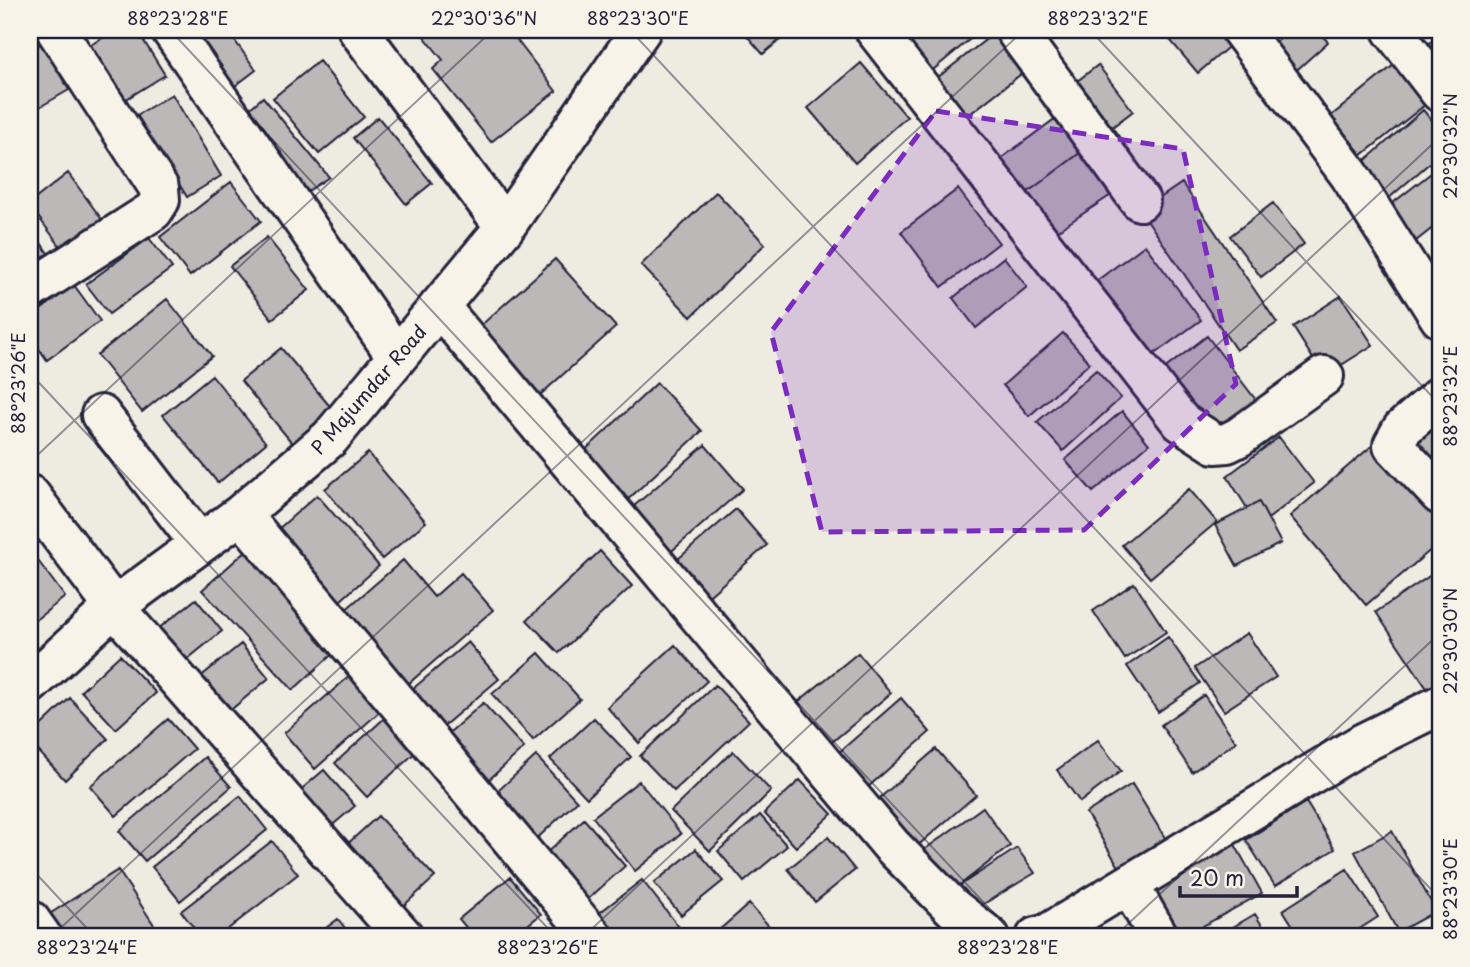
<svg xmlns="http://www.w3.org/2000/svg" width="1470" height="967" viewBox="0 0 1470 967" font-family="'Playpen Sans',sans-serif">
	<rect width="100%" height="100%" fill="#eeebe1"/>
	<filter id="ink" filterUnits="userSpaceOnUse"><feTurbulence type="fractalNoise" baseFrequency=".0143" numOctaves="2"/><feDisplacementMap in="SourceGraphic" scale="14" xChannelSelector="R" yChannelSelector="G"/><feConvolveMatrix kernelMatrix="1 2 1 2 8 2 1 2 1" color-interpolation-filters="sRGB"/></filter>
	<g filter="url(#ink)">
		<!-- building -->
		<path fill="#bbb8b7" stroke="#22223b" stroke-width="2" d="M 115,30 L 137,30 L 165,75 L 123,101 L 89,46 Z
			M 173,30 L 227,30 L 256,70 L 218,99 Z
			M 419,30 L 509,30 L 556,91 L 491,142 L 433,69 L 443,60 Z
			M 742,30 L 792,30 L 763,54 Z
			M 900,30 L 981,30 L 928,74 L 895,34 Z
			M 998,30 L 1030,67 L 962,120 L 932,82 Z
			M 1170,30 L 1222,30 L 1233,43 L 1198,73 L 1165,34 Z
			M 1289,30 L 1317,30 L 1328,42 L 1290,76 L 1267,49 Z
			M 1440,34 L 1440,67 L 1423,49 Z
			M 42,43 L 69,90 L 38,108 L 30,94 L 30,49 Z
			M 319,61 L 364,117 L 319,154 L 273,98 Z
			M 861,63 L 907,117 L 855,163 L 808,108 Z
			M 1098,65 L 1133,111 L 1103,134 L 1067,89 Z
			M 1394,65 L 1426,104 L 1362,155 L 1331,116 Z
			M 172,94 L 221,176 L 187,197 L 137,115 Z
			M 263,97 L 329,177 L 296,199 L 233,123 Z
			M 1423,110 L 1440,130 L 1440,154 L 1389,198 L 1360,165 Z
			M 1064,112 L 1089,146 L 1024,195 L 995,163 Z
			M 378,117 L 432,183 L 406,204 L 353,138 Z
			M 1080,153 L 1114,193 L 1054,233 L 1024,195 Z
			M 1440,166 L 1440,222 L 1416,241 L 1389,206 Z
			M 68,173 L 103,221 L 64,251 L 30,206 L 30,203 Z
			M 231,182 L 261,221 L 190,276 L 160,237 Z
			M 1182,183 L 1277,323 L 1236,350 L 1141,211 Z
			M 958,189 L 999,243 L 942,287 L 901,232 Z
			M 716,192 L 765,244 L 691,317 L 641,265 Z
			M 1273,203 L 1304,244 L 1261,277 L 1230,236 Z
			M 30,226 L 51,258 L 30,273 Z
			M 267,237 L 309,290 L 272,319 L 230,266 Z
			M 149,238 L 172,268 L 109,314 L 86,284 Z
			M 1145,245 L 1201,320 L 1150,357 L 1095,282 Z
			M 1004,257 L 1027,287 L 976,328 L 953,298 Z
			M 555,259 L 616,327 L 539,396 L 478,328 Z
			M 74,285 L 100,321 L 47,360 L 30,336 L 30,318 Z
			M 1341,296 L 1373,345 L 1324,376 L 1293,327 Z
			M 167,299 L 212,356 L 142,412 L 97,355 Z
			M 1063,333 L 1090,363 L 1029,416 L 1003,385 Z
			M 1207,336 L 1256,400 L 1211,434 L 1163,370 Z
			M 281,348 L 333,410 L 293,444 L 241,381 Z
			M 1096,370 L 1121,398 L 1063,451 L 1037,422 Z
			M 212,375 L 266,443 L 218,483 L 163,415 Z
			M 657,383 L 702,431 L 624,503 L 580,455 Z
			M 1122,411 L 1149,444 L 1093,492 L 1065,460 Z
			M 1431,417 L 1440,427 L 1440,472 L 1401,444 Z
			M 1279,437 L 1314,483 L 1268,519 L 1259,502 L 1247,508 L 1227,476 Z
			M 1374,444 L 1440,522 L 1440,542 L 1366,605 L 1290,516 Z
			M 705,445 L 743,489 L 666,556 L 627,512 Z
			M 368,453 L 426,522 L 382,559 L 325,489 Z
			M 1189,489 L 1217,522 L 1150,578 L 1122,545 Z
			M 317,495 L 379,566 L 331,609 L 268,538 Z
			M 1259,502 L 1281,543 L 1237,566 L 1215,525 Z
			M 736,509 L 767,545 L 702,602 L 671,565 Z
			M 248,549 L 338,649 L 293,690 L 202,590 Z
			M 30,550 L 65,597 L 30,624 Z
			M 600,551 L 632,586 L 559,653 L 527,620 Z
			M 403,560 L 434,597 L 461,573 L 493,610 L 400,691 L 336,618 Z
			M 1440,569 L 1440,695 L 1434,699 L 1376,612 Z
			M 1134,583 L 1166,632 L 1125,659 L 1093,611 Z
			M 196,599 L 222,631 L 179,666 L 153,633 Z
			M 1247,633 L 1276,677 L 1224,711 L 1195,668 Z
			M 1168,637 L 1200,683 L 1158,712 L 1127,666 Z
			M 468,642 L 499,679 L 440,729 L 409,692 Z
			M 241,644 L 269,678 L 227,713 L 199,678 Z
			M 675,645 L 707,681 L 639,743 L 607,707 Z
			M 539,653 L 580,699 L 533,740 L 492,694 Z
			M 858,653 L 891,693 L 821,751 L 788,710 Z
			M 120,655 L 156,693 L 116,729 L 81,691 Z
			M 353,673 L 384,708 L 315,769 L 284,733 Z
			M 715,685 L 749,721 L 674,791 L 640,756 Z
			M 1204,695 L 1236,742 L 1192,772 L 1161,725 Z
			M 70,698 L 108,739 L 65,780 L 30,742 L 30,736 Z
			M 901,698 L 930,732 L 859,795 L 829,761 Z
			M 483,703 L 524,748 L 483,785 L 442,739 Z
			M 388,715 L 419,749 L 367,797 L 335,763 Z
			M 594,718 L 631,757 L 587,798 L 550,759 Z
			M 168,719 L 194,749 L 116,816 L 90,786 Z
			M 1098,740 L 1121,771 L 1080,802 L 1057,770 Z
			M 936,749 L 976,795 L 907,855 L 867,809 Z
			M 733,751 L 771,791 L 710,851 L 671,811 Z
			M 536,756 L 577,801 L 530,845 L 488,800 Z
			M 205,757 L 231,787 L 145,861 L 119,831 Z
			M 324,770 L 355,806 L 328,829 L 297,793 Z
			M 800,780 L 832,814 L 796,847 L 764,813 Z
			M 639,781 L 681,834 L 635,871 L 593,817 Z
			M 1132,784 L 1170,846 L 1124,875 L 1086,813 Z
			M 240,796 L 267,830 L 180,901 L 152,867 Z
			M 1306,802 L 1335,849 L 1275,886 L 1246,840 Z
			M 983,807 L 1010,846 L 956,888 L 917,855 Z
			M 760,815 L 787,846 L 744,882 L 718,851 Z
			M 378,816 L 435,877 L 400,909 L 344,847 Z
			M 584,819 L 625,866 L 586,901 L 544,855 Z
			M 1392,831 L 1436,911 L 1398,932 L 1355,852 Z
			M 1228,832 L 1262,893 L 1183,937 L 1170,937 L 1139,882 Z
			M 828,837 L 855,870 L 815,902 L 788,869 Z
			M 272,841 L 298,874 L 218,937 L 201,937 L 181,911 Z
			M 1017,848 L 1035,873 L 970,912 L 956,888 Z
			M 696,849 L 723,881 L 681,915 L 654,883 Z
			M 1347,869 L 1378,917 L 1347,937 L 1300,937 L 1283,910 Z
			M 118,870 L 162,937 L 58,937 L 45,917 Z
			M 510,877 L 541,914 L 513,937 L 474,937 L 459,919 Z
			M 642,880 L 686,936 L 684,937 L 609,937 L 594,917 Z
			M 749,904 L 779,937 L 711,937 Z
			M 1255,914 L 1269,937 L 1216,937 Z
			M 338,919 L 352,937 L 314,937 Z"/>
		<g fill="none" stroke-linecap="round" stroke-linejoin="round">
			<!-- minor casing -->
			<g stroke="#22223b" stroke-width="44">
				<path id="minor" d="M 171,30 L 397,357
					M 358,30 L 505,227
					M 875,30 L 1181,422 L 1215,444 L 1227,443 L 1239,437 L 1324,376
					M 1015,30 L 1140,201
					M 1241,30 L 1349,174 L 1440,318
					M 1392,30 L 1440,92
					M 30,290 L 153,211 L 160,200 L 159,188 L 56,30
					M 439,306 L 891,845 L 953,908 L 990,937
					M 1440,396 L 1402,429 L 1393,445 L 1440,495
					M 101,415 L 200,544
					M 30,495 L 114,607 L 404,937
					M 241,514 L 593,937
					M 30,684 L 114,607 L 241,514 L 330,438 L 505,227 L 641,30
					M 1129,885 L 1159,937
					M 30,920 L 42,937
					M 1036,937 L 1047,934 L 1363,743 L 1440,705"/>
			</g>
			<!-- minor -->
			<use href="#minor" stroke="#f7f3e8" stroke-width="38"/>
		</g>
	</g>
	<!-- marked area -->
	<path fill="#7b2cbf" fill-opacity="0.2" stroke="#7b2cbf" stroke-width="5" stroke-dasharray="14 9" stroke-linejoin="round" d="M 936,111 L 1183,149 L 1236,384 L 1084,530 L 822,532 L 771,332 Z"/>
	<!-- ticks -->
	<path fill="none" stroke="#22223b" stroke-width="2" stroke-opacity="0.45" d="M 170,30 L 1016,937M 630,30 L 1440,899M 1090,30 L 1440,405M 30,373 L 556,937M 30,462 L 493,30M 30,867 L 95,937M 51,937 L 1024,30M 583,937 L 1440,137M 1114,937 L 1440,633"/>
	<g text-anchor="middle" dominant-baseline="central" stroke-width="5" stroke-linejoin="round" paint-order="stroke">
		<!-- street labels -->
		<g font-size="19" fill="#22223b" stroke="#f7f3e8">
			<text transform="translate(368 389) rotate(-49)">P Majumdar Road</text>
		</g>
	</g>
	<!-- margin -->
	<rect width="1470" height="967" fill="none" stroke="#f7f3e8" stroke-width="77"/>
	<!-- scale -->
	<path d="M1180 886v10h117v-10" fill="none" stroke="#22223b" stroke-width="3.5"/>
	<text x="1190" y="886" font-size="21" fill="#22223b" stroke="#f7f3e8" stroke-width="5" paint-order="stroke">20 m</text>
	<rect x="38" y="38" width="1394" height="890" fill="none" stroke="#22223b" stroke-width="2.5"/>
	<g font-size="18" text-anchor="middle" fill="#22223b">
		<text x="178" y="25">88°23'28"E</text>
		<text x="484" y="25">22°30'36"N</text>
		<text x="638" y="25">88°23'30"E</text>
		<text x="1098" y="25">88°23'32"E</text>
		<text transform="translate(1451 146) rotate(-90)" y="6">22°30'32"N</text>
		<text transform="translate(19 383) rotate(-90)" y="6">88°23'26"E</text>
		<text transform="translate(1451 396) rotate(-90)" y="6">88°23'32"E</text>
		<text transform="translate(1451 641) rotate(-90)" y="6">22°30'30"N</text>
		<text transform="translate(1451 889) rotate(-90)" y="6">88°23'30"E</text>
		<text x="87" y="954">88°23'24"E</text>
		<text x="548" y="954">88°23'26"E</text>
		<text x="1008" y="954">88°23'28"E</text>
	</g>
</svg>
